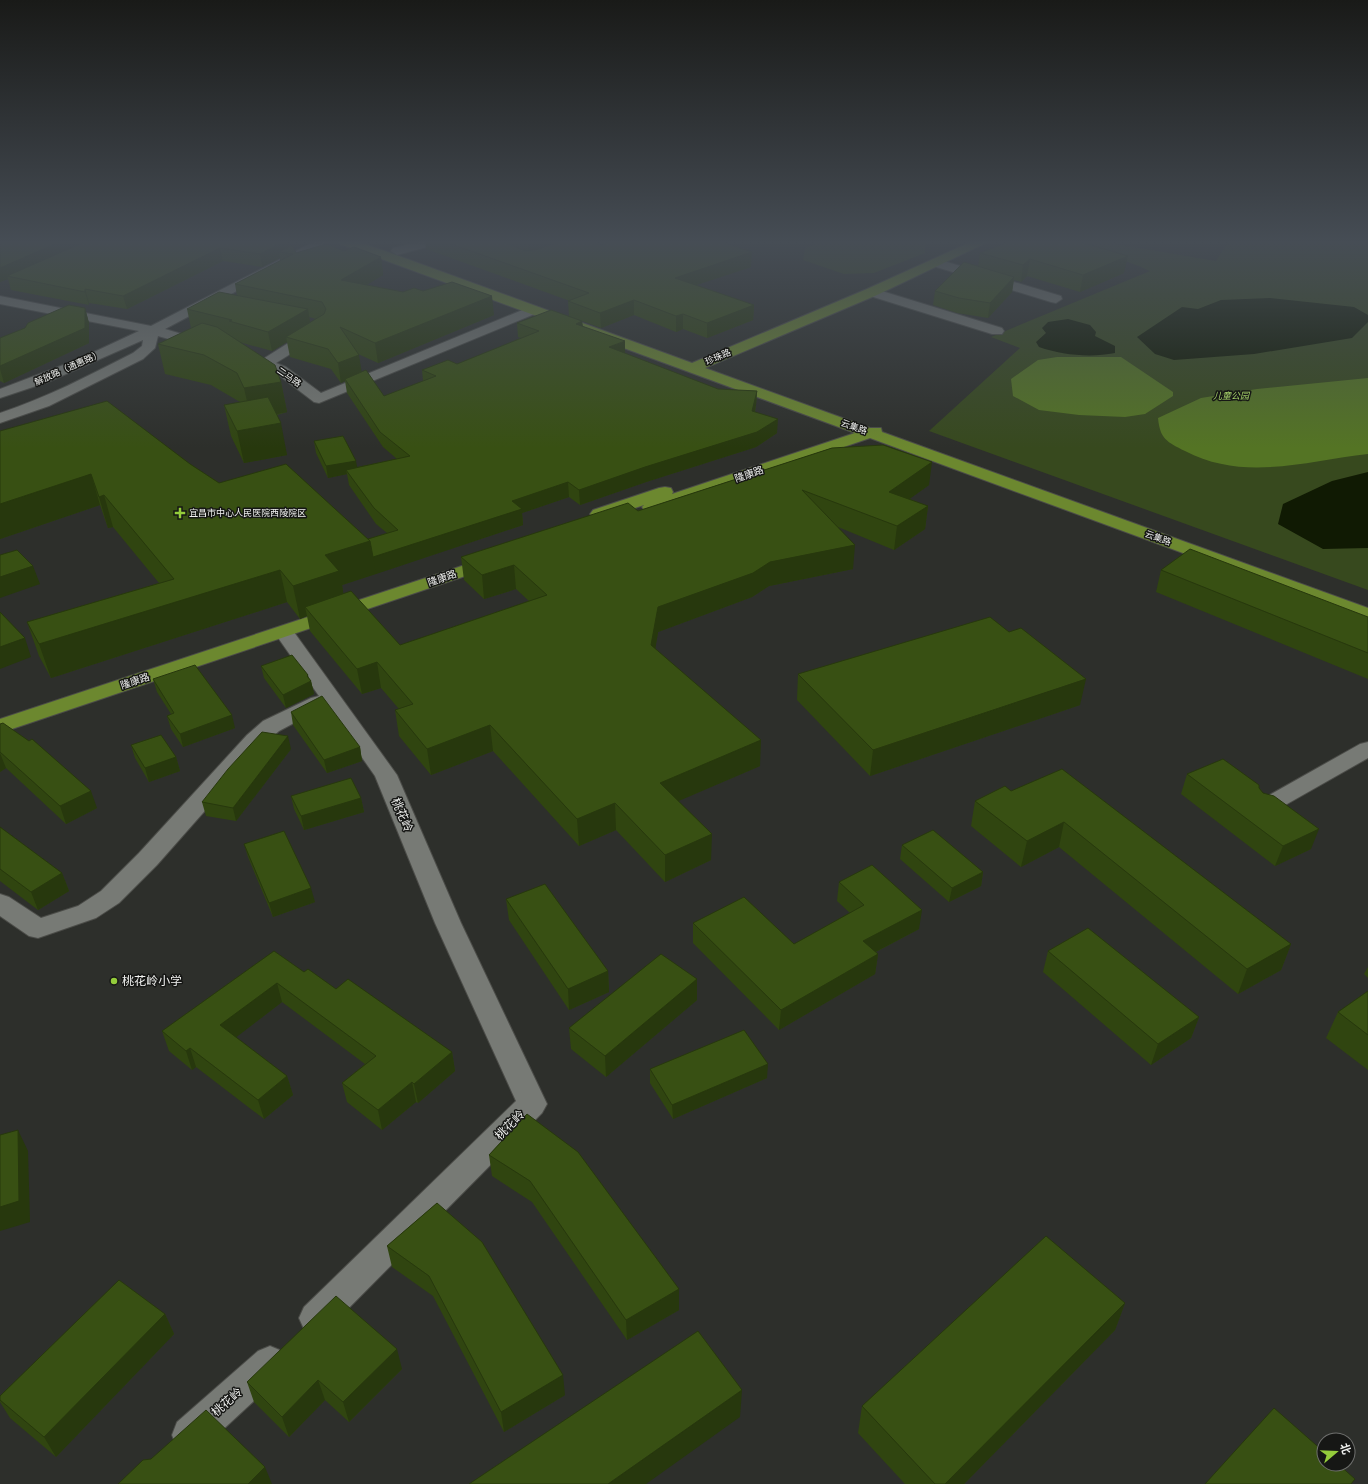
<svg xmlns="http://www.w3.org/2000/svg" width="1368" height="1484" viewBox="0 0 1368 1484" font-family="'Roboto Serif','Noto Sans SC',serif">
	<rect width="100%" height="100%" fill="#2d2f2b"/>
	<!-- green -->
	<path fill="#37491e" d="M 826,240 L 925,240 L 925,253 L 874,273 L 844,274 L 803,260 L 805,248 Z
		M 1025,240 L 1092,240 L 1216,261 L 1229,241 L 1225,240 L 1368,240 L 1368,590 L 929,431 L 1020,348 L 991,337 L 1150,271 C 1115,254 1064,246 1025,240 Z"/>
	<!-- forest -->
	<path fill="#547424" d="M 1057,357 L 1121,357 L 1173,392 L 1173,396 L 1145,414 L 1125,417 L 1079,415 L 1039,410 L 1013,396 L 1011,379 L 1038,360 Z
		M 1368,378 L 1368,454 C 1306,461 1244,482 1185,451 C 1167,442 1160,439 1158,418 L 1201,398 L 1257,389 Z"/>
	<!-- water -->
	<path fill="#101a03" d="M 1270,298 L 1354,307 L 1368,315 L 1368,322 L 1352,338 L 1254,354 L 1174,360 L 1155,354 L 1137,337 L 1182,307 L 1198,309 L 1221,300 Z
		M 1068,319 L 1090,325 L 1096,332 L 1095,336 L 1115,346 L 1115,353 C 1090,358 1062,355 1039,347 L 1036,342 L 1046,333 L 1042,328 L 1048,322 Z
		M 1368,472 L 1368,548 L 1323,549 L 1278,524 L 1283,504 L 1332,481 Z"/>
	<g fill="none" stroke-linecap="round" stroke-linejoin="round">
		<!-- minor casing -->
		<g stroke="#4b4c48" stroke-width="2">
			<path id="minor" d="M 317,240 L 333,240 L 165,329 L 209,342 L 211,345 L 209,348 L 204,349 L 158,336 L 155,348 L 143,359 L 49,406 L 0,423 L 0,413 C 48,397 88,376 133,353 L 142,346 L 143,340 L 48,382 L 0,398 L 0,389 L 79,359 L 139,331 L 0,304 L 0,296 L 151,326 Z
				M 426,240 L 448,240 L 446,242 L 397,255 L 391,251 L 393,248 Z
				M 937,259 L 1061,296 L 1062,299 L 1056,303 L 1051,302 L 933,266 L 931,263 Z
				M 872,288 L 1002,328 L 1004,331 L 1002,334 L 992,334 L 867,295 L 866,292 Z
				M 532,306 L 537,307 L 539,310 L 537,313 L 319,403 L 314,402 L 276,373 L 243,361 L 241,358 L 243,355 L 248,354 L 263,359 L 309,330 L 319,330 L 321,333 L 319,336 L 276,363 L 286,367 L 321,393 Z
				M 284,626 L 291,628 L 397,775 L 461,923 L 547,1104 L 542,1113 L 328,1329 L 316,1334 L 304,1329 L 299,1318 L 304,1307 L 516,1101 L 435,923 L 375,776 L 326,706 L 279,731 L 263,745 L 157,865 L 119,903 L 96,918 L 38,938 L 29,936 L 0,916 L 0,894 L 9,897 L 41,918 L 78,906 L 101,891 L 139,853 L 247,735 L 263,721 L 311,698 L 319,696 L 274,632 L 277,628 Z
				M 1368,742 L 1368,758 L 1273,812 L 1265,815 L 1257,812 L 1253,807 L 1257,802 L 1360,744 Z
				M 270,1346 L 282,1351 L 287,1363 L 282,1375 L 203,1448 L 190,1453 L 177,1448 L 172,1435 L 177,1422 L 258,1351 Z"/>
		</g>
		<!-- major casing -->
		<g stroke="#4b4c48" stroke-width="2">
			<path id="major" d="M 333,240 L 352,240 L 388,252 L 692,363 L 867,289 L 975,240 L 992,240 L 877,295 L 705,368 L 870,428 L 881,428 L 882,432 L 1368,608 L 1368,621 L 870,438 L 657,511 L 651,512 L 645,511 L 642,507 L 644,505 L 605,518 L 599,519 L 593,518 L 590,514 L 593,510 L 659,488 L 665,487 L 671,488 L 673,492 L 672,494 L 855,433 L 335,242 Z
				M 492,556 L 498,557 L 501,561 L 498,565 L 0,733 L 0,719 Z"/>
		</g>
		<!-- minor -->
		<use href="#minor" fill="#777a75" fill-rule="evenodd"/>
		<!-- major -->
		<use href="#major" fill="#6c882f" fill-rule="evenodd"/>
	</g>
	<!-- wall -->
	<path fill="#304510" fill-rule="evenodd" d="M 0,240 L 287,240 L 288,247 L 296,253 L 344,251 L 381,257 L 383,275 L 366,285 L 403,292 L 423,291 L 494,315 L 378,363 L 358,354 L 361,372 L 384,396 L 423,381 L 422,370 L 457,364 L 521,338 L 518,337 L 517,323 L 569,316 L 568,301 L 570,301 L 426,249 L 425,240 L 558,240 L 558,242 L 601,245 L 751,267 L 696,285 L 754,305 L 753,320 L 707,338 L 683,329 L 676,332 L 634,315 L 601,328 L 582,321 L 583,326 L 625,353 L 718,389 L 757,391 L 756,405 L 755,412 L 777,433 L 756,447 L 646,482 L 580,505 L 569,497 L 522,513 L 523,525 L 342,585 L 343,594 L 400,645 L 529,601 L 516,589 L 484,599 L 464,580 L 461,557 L 638,511 L 832,448 L 929,485 L 909,499 L 928,506 L 925,529 L 894,550 L 838,527 L 853,569 L 769,586 L 752,597 L 658,632 L 655,649 L 760,766 L 678,801 L 711,860 L 665,882 L 616,830 L 579,846 L 493,751 L 431,775 L 399,736 L 395,710 L 399,709 L 381,688 L 362,694 L 310,631 L 307,616 L 300,619 L 287,602 L 51,678 L 39,656 L 27,622 L 159,583 L 113,527 L 108,528 L 100,505 L 0,539 L 0,431 L 190,464 L 219,483 L 368,539 L 387,533 L 376,524 L 349,485 L 347,474 L 328,478 L 316,453 L 314,441 L 357,467 L 397,459 L 383,447 L 347,393 L 345,381 L 341,383 L 331,369 L 290,357 L 287,342 L 272,351 L 239,342 L 281,382 L 287,412 L 277,415 L 287,455 L 244,463 L 231,436 L 224,405 L 240,402 L 211,385 L 165,374 L 158,344 L 192,328 L 191,328 L 187,309 L 237,296 L 235,284 L 280,261 L 280,258 L 262,267 L 223,261 L 127,309 L 89,303 L 89,305 L 11,290 L 8,279 L 0,282 ZM 309,317 L 316,319 L 310,323 Z
		M 1013,240 L 1124,273 L 1080,292 L 1027,276 L 1021,282 L 1014,280 L 1012,292 L 988,318 L 957,313 L 933,305 L 935,291 L 978,267 L 980,253 Z
		M 85,308 L 89,323 L 89,343 L 4,383 L 0,381 L 0,338 L 25,328 Z
		M 1161,570 L 1368,617 L 1368,679 L 1156,592 Z
		M 261,666 L 309,678 L 311,681 L 314,694 L 286,708 L 264,678 Z
		M 798,674 L 1080,705 L 870,776 L 797,700 Z
		M 153,679 L 235,728 L 183,747 L 171,729 L 167,716 L 171,714 L 157,692 Z
		M 291,712 L 360,747 L 362,761 L 327,773 L 293,725 Z
		M 0,724 L 97,808 L 66,824 L 6,768 L 0,772 Z
		M 131,745 L 176,757 L 180,771 L 149,782 L 135,758 Z
		M 291,749 L 236,821 L 206,816 L 202,802 Z
		M 1187,774 L 1259,788 L 1311,849 L 1275,866 L 1181,794 Z
		M 1011,791 L 1291,944 L 1281,970 L 1238,994 L 1059,847 L 1021,867 L 971,826 L 975,801 Z
		M 291,796 L 361,798 L 364,812 L 304,830 L 294,809 Z
		M 0,827 L 62,873 L 69,891 L 38,910 L 0,881 Z
		M 244,844 L 315,902 L 273,917 L 248,857 Z
		M 902,845 L 983,872 L 981,886 L 949,902 L 900,859 Z
		M 839,882 L 919,929 L 876,952 L 878,954 L 875,974 L 779,1030 L 693,943 L 693,923 L 794,944 L 850,913 L 837,901 Z
		M 506,899 L 608,971 L 609,992 L 569,1010 L 509,920 Z
		M 1048,951 L 1199,1017 L 1191,1038 L 1151,1065 L 1043,972 Z
		M 1368,967 L 1368,978 L 1364,974 Z
		M 304,972 L 452,1052 L 455,1071 L 418,1103 L 416,1102 L 382,1130 L 347,1102 L 342,1083 L 365,1064 L 282,1002 L 236,1037 L 287,1076 L 293,1095 L 264,1119 L 196,1067 L 192,1070 L 169,1051 L 162,1031 Z
		M 697,979 L 697,1000 L 606,1077 L 571,1049 L 569,1028 Z
		M 1368,991 L 1368,1070 L 1326,1038 L 1338,1012 Z
		M 650,1069 L 767,1078 L 673,1119 L 650,1083 Z
		M 527,1114 L 679,1310 L 627,1340 L 532,1202 L 492,1176 L 489,1155 Z
		M 437,1203 L 565,1395 L 504,1432 L 433,1296 L 392,1267 L 387,1246 Z
		M 1125,1303 L 1115,1330 L 964,1484 L 905,1484 L 858,1433 L 862,1406 Z
		M 165,1314 L 174,1334 L 56,1457 L 10,1418 L 0,1402 L 0,1396 Z
		M 402,1369 L 349,1422 L 325,1400 L 289,1437 L 254,1402 L 247,1382 Z"/>
	<!-- shaded-wall -->
	<path fill="#27380d" d="M 64,240 L 97,240 L 7,276 L 8,279 L 0,282 L 0,268 Z
		M 286,240 L 287,240 L 290,253 L 279,252 L 280,258 L 262,267 L 260,254 Z
		M 410,240 L 418,240 L 410,242 Z
		M 528,240 L 558,240 L 558,244 L 529,254 Z
		M 220,248 L 223,261 L 127,309 L 123,296 Z
		M 752,252 L 751,267 L 675,292 L 675,278 Z
		M 1128,256 L 1124,273 L 1080,292 L 1083,275 Z
		M 381,257 L 383,275 L 344,299 L 341,280 Z
		M 1030,259 L 1027,276 L 1021,282 L 1023,265 Z
		M 1014,277 L 1012,292 L 988,318 L 990,303 Z
		M 85,289 L 89,303 L 89,305 L 85,292 Z
		M 492,296 L 494,315 L 378,363 L 375,343 Z
		M 634,300 L 634,315 L 601,328 L 600,313 Z
		M 754,305 L 753,320 L 707,338 L 707,323 Z
		M 85,308 L 89,323 L 89,343 L 4,383 L 0,369 L 0,366 Z
		M 308,309 L 311,328 L 286,337 L 287,342 L 272,351 L 268,332 Z
		M 683,314 L 683,329 L 676,332 L 676,316 Z
		M 582,321 L 583,335 L 576,324 Z
		M 625,341 L 625,354 L 609,347 Z
		M 359,355 L 362,374 L 345,379 L 345,381 L 341,383 L 338,363 Z
		M 281,382 L 287,412 L 251,419 L 244,388 Z
		M 757,391 L 756,405 L 752,425 L 752,411 Z
		M 778,419 L 777,433 L 756,447 L 646,482 L 580,505 L 579,490 Z
		M 281,423 L 287,455 L 244,463 L 237,431 Z
		M 356,461 L 358,472 L 346,470 L 347,474 L 328,478 L 326,466 Z
		M 932,462 L 929,485 L 887,515 L 889,492 Z
		M 91,474 L 100,505 L 0,539 L 0,504 Z
		M 568,482 L 569,497 L 522,513 L 523,525 L 376,574 L 373,557 L 512,501 Z
		M 104,495 L 113,527 L 108,528 L 99,497 Z
		M 928,506 L 925,529 L 894,550 L 897,526 Z
		M 370,541 L 376,574 L 342,585 L 345,603 L 305,607 L 307,616 L 300,619 L 293,586 L 325,555 Z
		M 855,545 L 853,569 L 769,586 L 752,597 L 658,632 L 652,670 L 651,645 L 658,607 L 770,562 Z
		M 514,565 L 516,589 L 484,599 L 482,575 Z
		M 33,566 L 40,584 L 0,598 L 0,577 Z
		M 280,570 L 287,602 L 51,678 L 39,644 Z
		M 25,638 L 31,657 L 0,669 L 0,647 Z
		M 377,662 L 381,688 L 362,694 L 357,669 Z
		M 308,675 L 310,682 L 311,681 L 314,694 L 286,708 L 283,695 L 307,676 Z
		M 1086,679 L 1080,705 L 870,776 L 873,750 Z
		M 232,715 L 235,728 L 183,747 L 180,734 Z
		M 490,725 L 493,751 L 431,775 L 427,749 Z
		M 288,736 L 291,749 L 236,821 L 233,808 Z
		M 761,740 L 760,766 L 660,809 L 660,783 Z
		M 360,747 L 362,761 L 327,773 L 324,760 Z
		M 0,753 L 6,768 L 0,772 Z
		M 176,757 L 180,771 L 149,782 L 145,768 Z
		M 91,791 L 97,808 L 66,824 L 60,806 Z
		M 361,798 L 364,812 L 304,830 L 301,816 Z
		M 615,803 L 616,830 L 579,846 L 577,819 Z
		M 1064,822 L 1059,847 L 1021,867 L 1027,841 Z
		M 1319,829 L 1311,849 L 1275,866 L 1283,846 Z
		M 712,834 L 711,860 L 665,882 L 665,855 Z
		M 983,872 L 981,886 L 949,902 L 952,888 Z
		M 62,873 L 69,891 L 38,910 L 31,892 Z
		M 311,888 L 315,902 L 273,917 L 269,903 Z
		M 922,910 L 919,929 L 860,960 L 863,941 Z
		M 1291,944 L 1281,970 L 1238,994 L 1247,969 Z
		M 878,954 L 875,974 L 779,1030 L 781,1010 Z
		M 608,971 L 609,992 L 569,1010 L 568,989 Z
		M 697,979 L 697,1000 L 606,1077 L 605,1056 Z
		M 277,983 L 282,1002 L 226,1045 L 220,1025 Z
		M 1199,1017 L 1191,1038 L 1151,1065 L 1158,1044 Z
		M 190,1048 L 196,1067 L 192,1070 L 186,1051 Z
		M 452,1052 L 455,1071 L 418,1103 L 414,1084 Z
		M 768,1064 L 767,1078 L 673,1119 L 672,1105 Z
		M 287,1076 L 293,1095 L 264,1119 L 258,1100 Z
		M 412,1082 L 416,1102 L 382,1130 L 378,1110 Z
		M 18,1130 L 28,1151 L 30,1222 L 0,1231 L 0,1207 Z
		M 679,1289 L 679,1310 L 627,1340 L 626,1320 Z
		M 1125,1303 L 1115,1330 L 964,1484 L 945,1484 Z
		M 165,1314 L 174,1334 L 56,1457 L 44,1437 Z
		M 397,1349 L 402,1369 L 349,1422 L 343,1402 Z
		M 563,1375 L 565,1395 L 504,1432 L 501,1412 Z
		M 318,1380 L 325,1400 L 289,1437 L 282,1417 Z
		M 742,1390 L 740,1417 L 646,1484 L 608,1484 Z
		M 265,1467 L 272,1484 L 248,1484 Z"/>
	<!-- building -->
	<path fill="#385013" stroke="#27380d" d="M 0,240 L 64,240 L 0,268 Z
		M 89,240 L 286,240 L 260,254 L 220,248 L 123,296 L 85,289 L 85,292 L 7,276 Z
		M 440,240 L 498,240 L 526,251 L 539,249 L 562,240 L 586,240 L 601,245 L 614,240 L 717,240 L 752,252 L 675,278 L 754,305 L 707,323 L 683,314 L 676,316 L 634,300 L 600,313 L 568,301 L 589,293 Z
		M 1013,240 L 1074,240 L 1128,256 L 1083,275 L 1030,259 L 1023,265 L 980,253 Z
		M 326,244 L 344,251 L 354,247 L 381,257 L 341,280 L 403,292 L 414,288 L 423,291 L 452,282 L 492,296 L 375,343 L 340,327 L 359,355 L 338,363 L 328,349 L 286,337 L 324,314 L 326,309 L 322,302 L 235,284 L 293,254 L 279,252 L 292,245 L 296,253 Z
		M 964,262 L 1014,277 L 990,303 L 959,298 L 935,291 Z
		M 219,292 L 308,309 L 268,332 L 229,321 L 232,320 L 187,309 Z
		M 69,305 L 85,308 L 85,328 L 0,366 L 0,338 L 25,328 L 28,323 Z
		M 551,310 L 582,321 L 576,324 L 625,341 L 609,347 L 718,389 L 757,391 L 752,411 L 778,419 L 757,432 L 645,467 L 579,490 L 568,482 L 512,501 L 522,509 L 373,557 L 370,541 L 368,539 L 398,530 L 374,508 L 346,470 L 410,456 L 380,432 L 345,379 L 366,370 L 384,396 L 436,376 L 422,370 L 448,360 L 457,364 L 539,331 L 517,323 Z
		M 202,323 L 217,327 L 275,365 L 281,382 L 244,388 L 237,373 L 204,355 L 158,344 Z
		M 268,397 L 281,423 L 237,431 L 224,405 Z
		M 107,401 L 190,464 L 219,483 L 286,464 L 370,541 L 325,555 L 339,571 L 293,586 L 280,570 L 39,644 L 27,622 L 174,579 L 104,495 L 99,497 L 91,474 L 0,504 L 0,431 Z
		M 343,436 L 356,461 L 326,466 L 314,441 Z
		M 883,445 L 932,462 L 889,492 L 928,506 L 897,526 L 802,490 L 855,545 L 770,562 L 753,573 L 658,607 L 651,645 L 761,740 L 660,783 L 712,834 L 665,855 L 615,803 L 577,819 L 490,725 L 427,749 L 395,710 L 413,704 L 377,662 L 357,669 L 305,607 L 351,591 L 400,645 L 547,595 L 514,565 L 482,575 L 461,557 L 628,503 L 638,511 L 832,448 Z
		M 1190,549 L 1368,617 L 1368,653 L 1161,570 Z
		M 17,550 L 33,566 L 0,577 L 0,555 Z
		M 0,612 L 25,638 L 0,647 Z
		M 990,617 L 1009,632 L 1021,628 L 1086,679 L 873,750 L 798,674 Z
		M 292,655 L 308,675 L 307,676 L 311,681 L 283,695 L 261,666 Z
		M 195,665 L 232,715 L 180,734 L 167,716 L 174,713 L 153,679 Z
		M 322,696 L 360,747 L 324,760 L 291,712 Z
		M 3,723 L 29,741 L 32,739 L 91,791 L 60,806 L 0,752 L 0,724 Z
		M 262,732 L 288,736 L 233,808 L 202,802 L 228,769 Z
		M 161,735 L 176,757 L 145,768 L 131,745 Z
		M 1223,759 L 1259,785 L 1259,788 L 1263,793 L 1274,796 L 1319,829 L 1283,846 L 1187,774 Z
		M 1062,769 L 1291,944 L 1247,969 L 1064,822 L 1027,841 L 975,801 L 1005,786 L 1011,791 Z
		M 351,778 L 361,798 L 301,816 L 291,796 Z
		M 0,827 L 62,873 L 31,892 L 0,869 Z
		M 933,830 L 983,872 L 952,888 L 902,845 Z
		M 284,831 L 311,888 L 269,903 L 244,844 Z
		M 872,865 L 922,910 L 863,941 L 878,954 L 781,1010 L 693,923 L 744,897 L 794,944 L 864,905 L 839,882 Z
		M 545,884 L 608,971 L 568,989 L 506,899 Z
		M 1088,928 L 1199,1017 L 1158,1044 L 1048,951 Z
		M 274,951 L 304,972 L 308,969 L 336,989 L 348,979 L 452,1052 L 414,1084 L 412,1082 L 378,1110 L 342,1083 L 376,1056 L 277,983 L 220,1025 L 287,1076 L 258,1100 L 190,1048 L 186,1051 L 162,1031 Z
		M 661,954 L 697,979 L 605,1056 L 569,1028 Z
		M 1368,991 L 1368,1035 L 1338,1012 Z
		M 744,1030 L 768,1064 L 672,1105 L 650,1069 Z
		M 527,1114 L 578,1152 L 679,1289 L 626,1320 L 530,1181 L 489,1155 Z
		M 18,1130 L 19,1201 L 0,1207 L 0,1135 Z
		M 437,1203 L 482,1242 L 563,1375 L 501,1412 L 429,1276 L 387,1246 Z
		M 1046,1236 L 1125,1303 L 945,1484 L 935,1484 L 862,1406 Z
		M 119,1280 L 165,1314 L 44,1437 L 0,1400 L 0,1396 Z
		M 336,1296 L 397,1349 L 343,1402 L 318,1380 L 282,1417 L 247,1382 Z
		M 698,1331 L 742,1390 L 608,1484 L 469,1484 Z
		M 1274,1408 L 1324,1452 L 1324,1464 L 1338,1464 L 1355,1479 L 1351,1484 L 1205,1484 Z
		M 206,1410 L 265,1467 L 248,1484 L 118,1484 L 143,1460 L 151,1459 Z"/>
	<!-- sky -->
	<linearGradient id="sky" x2="0" y2="1"><stop stop-color="#191a18"/><stop offset="0.54" stop-color="#464d55"/><stop offset="1" stop-color="#464d55" stop-opacity="0"/></linearGradient>
	<rect width="1368" height="448" fill="url(#sky)"/>
	<!-- markers -->
	<g fill="#94cc3b" stroke="#161715" stroke-width="1.5">
		<path d="M178 507h4v4h4v4h-4v4h-4v-4h-4v-4h4z"/>
		<circle cx="114" cy="981" r="4"/>
	</g>
	<g text-anchor="middle" dominant-baseline="central" stroke-width="3" stroke-linejoin="round" paint-order="stroke">
		<!-- far-street labels -->
		<g font-size="9" fill="#f1f2f0" stroke="#161715">
			<text transform="translate(718 357) rotate(-23)">珍珠路</text>
			<text transform="translate(68 368) rotate(-24)">解放路（通惠路）</text>
			<text transform="translate(289 377) rotate(35)">二马路</text>
			<text transform="translate(854 427) rotate(20)">云集路</text>
			<text transform="translate(1158 538) rotate(20)">云集路</text>
		</g>
		<!-- far-park labels -->
		<g font-size="9" font-style="italic" fill="#a6d36a" stroke="#161715">
			<text x="1231" y="396">儿童公园</text>
		</g>
		<!-- far-poi labels -->
		<g font-size="9" fill="#f1f2f0" stroke="#161715" text-anchor="start">
			<text x="189" y="513">宜昌市中心人民医院西陵院区</text>
		</g>
		<!-- street labels -->
		<g font-size="10" fill="#f1f2f0" stroke="#161715">
			<text transform="translate(749 474) rotate(-19)">隆康路</text>
			<text transform="translate(442 578) rotate(-19)">隆康路</text>
			<text transform="translate(135 681) rotate(-18)">隆康路</text>
		</g>
		<!-- near-street labels -->
		<g font-size="12" fill="#f1f2f0" stroke="#161715">
			<text transform="translate(402 815) rotate(67)">桃花岭</text>
			<text transform="translate(510 1125) rotate(-45)">桃花岭</text>
			<text transform="translate(227 1402) rotate(-42)">桃花岭</text>
		</g>
		<!-- near-poi labels -->
		<g font-size="12" fill="#f1f2f0" stroke="#161715" text-anchor="start">
			<text x="122" y="981">桃花岭小学</text>
		</g>
	</g>
	<!-- north arrow -->
	<g transform="translate(1336 1452) rotate(71)"><circle r="19" fill="#161715" stroke="#6e6f6d"/>
	<path d="M0-3L7 15L0 10L-7 15Z" fill="#94cc3b"/>
	<text y="-6" font-size="11" font-weight="bold" text-anchor="middle" fill="#f1f2f0">北</text>
	</g>
</svg>
